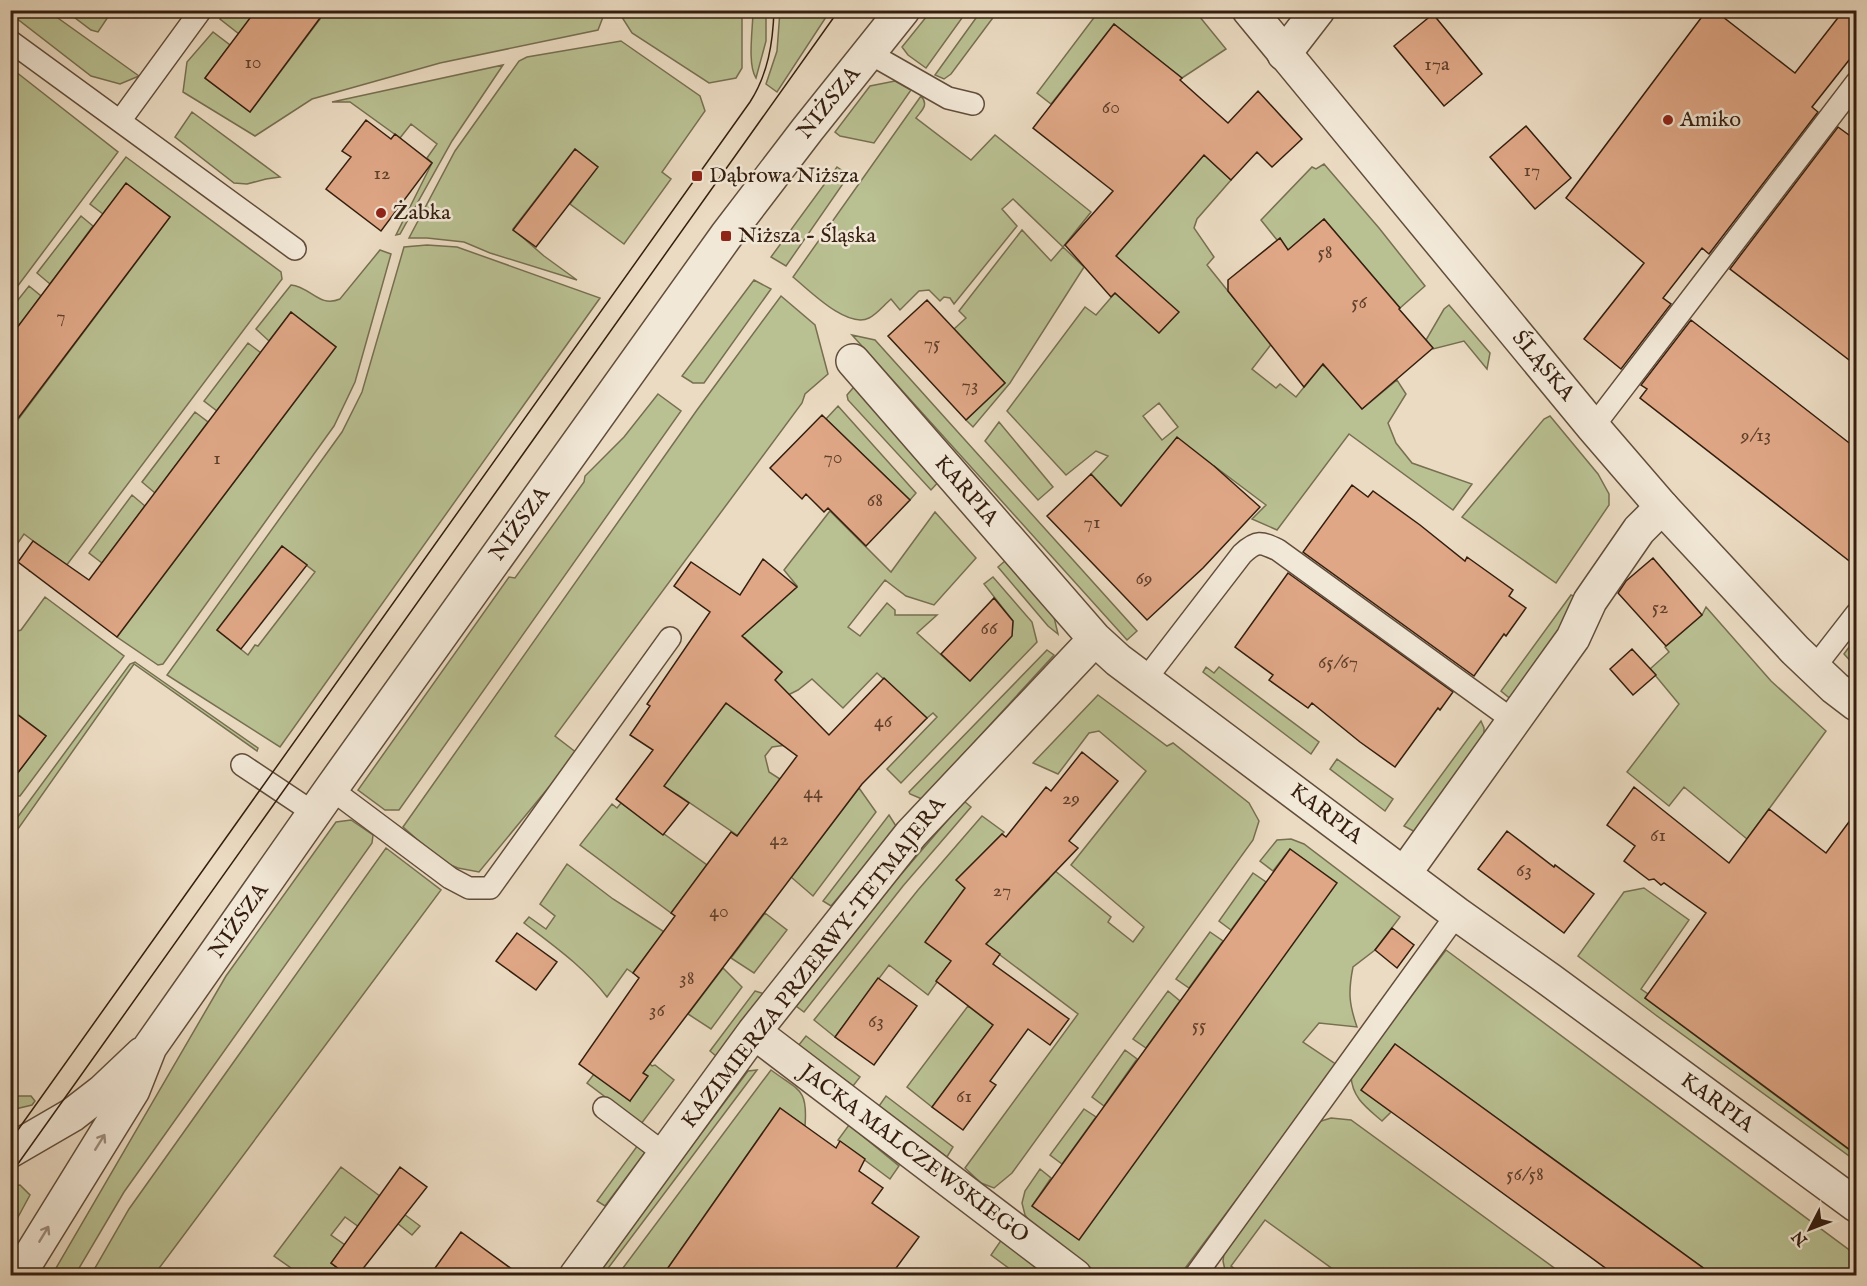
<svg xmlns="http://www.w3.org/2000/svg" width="1867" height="1286" viewBox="0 0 1867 1286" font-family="'IM FELL English',serif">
	<rect width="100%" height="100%" fill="#ebdbc2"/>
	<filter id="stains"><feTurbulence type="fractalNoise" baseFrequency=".00333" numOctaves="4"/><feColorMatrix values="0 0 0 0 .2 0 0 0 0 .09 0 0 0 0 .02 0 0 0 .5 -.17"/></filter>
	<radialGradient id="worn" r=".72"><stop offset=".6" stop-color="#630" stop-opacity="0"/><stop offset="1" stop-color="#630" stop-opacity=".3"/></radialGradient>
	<!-- green -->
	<path fill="#b9c092" stroke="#776f50" stroke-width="1.5" fill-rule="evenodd" d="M 601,10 L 603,17 L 598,30 L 440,63 L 312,99 L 255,136 L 183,92 L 187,62 L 213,32 L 230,45 L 205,78 L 250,112 L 326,11 Z
		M 10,11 L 48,11 L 139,76 L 120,84 L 91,76 L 11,14 Z
		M 66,11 L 112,11 L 98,32 L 91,30 Z
		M 226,11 L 256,11 L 239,34 L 220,19 Z
		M 618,11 L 742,11 L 742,68 L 736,78 L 709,83 L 632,33 Z
		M 753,11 L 766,11 L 766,41 L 756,78 C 747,64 753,28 753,11 Z
		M 780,11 L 830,11 L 777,92 L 766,84 L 777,51 Z
		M 931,11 L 967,11 L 926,68 L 908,55 L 902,47 Z
		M 981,11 L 998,11 L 951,74 L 944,79 L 935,75 Z
		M 1099,11 L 1195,11 L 1226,49 L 1182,78 L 1114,24 L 1051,104 L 1037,93 Z
		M 621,41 L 700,96 L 705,111 L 662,172 L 671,179 L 624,244 L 570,204 L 597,167 L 575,149 L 513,229 L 544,256 L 577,280 L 490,253 L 464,242 L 427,238 L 409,238 L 455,151 L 519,61 L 527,57 Z
		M 503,65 L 452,141 L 400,234 L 396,235 L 432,163 L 427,158 L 437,144 L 411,124 L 400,138 L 350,102 L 332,102 Z
		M 11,68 L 118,152 L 11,295 L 10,295 Z
		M 895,81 L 911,90 L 874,143 L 840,136 L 835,132 L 870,86 Z
		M 921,96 C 929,105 922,110 916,118 L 971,160 L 995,135 L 1091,212 L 1063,247 L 1084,267 L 1010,383 L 973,427 L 966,420 L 1005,383 L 954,329 L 966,318 L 959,311 L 1022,230 L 1051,261 L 1063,247 L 1013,199 L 1002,209 L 1017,226 L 954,304 L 950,298 L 944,297 L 940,301 L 929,290 L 919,291 L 900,310 L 891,299 C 884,305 877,314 869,318 C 847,329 809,290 793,277 Z
		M 192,112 L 280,177 L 266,179 L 247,184 L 234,183 L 175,137 Z
		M 1204,155 L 1231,180 L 1197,219 L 1194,228 L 1214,257 L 1207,265 L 1252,321 L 1273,342 L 1252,369 L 1276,388 L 1280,384 L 1296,397 L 1322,365 L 1349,384 L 1345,388 L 1362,409 L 1397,380 L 1406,394 L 1388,423 L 1396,443 L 1412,463 L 1472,484 L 1453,510 L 1349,434 L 1277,530 L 1252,519 L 1266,505 L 1214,466 L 1138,525 L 1091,474 L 1108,456 L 1096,451 L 1066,475 L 1007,411 L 1085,307 L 1096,315 L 1115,293 L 1159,333 L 1178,312 L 1116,256 ZM 1159,403 L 1178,427 L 1162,440 L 1143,416 Z
		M 126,157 L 281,272 L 282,279 L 63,570 L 30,571 L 45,550 L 24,534 L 11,553 L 11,429 L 170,217 L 126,184 L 103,214 L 90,204 Z
		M 1324,164 L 1379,228 L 1425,286 L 1400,308 L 1324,219 L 1288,250 L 1280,238 L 1277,240 L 1261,220 L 1312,167 L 1316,169 Z
		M 837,167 L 849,175 L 786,266 L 771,257 Z
		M 81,216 L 93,226 L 50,284 L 37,273 Z
		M 427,245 L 457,247 L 600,298 L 280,747 L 167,675 L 342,432 L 362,392 L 404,247 ZM 282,546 L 315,572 L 258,646 L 255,645 L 248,655 L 217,630 Z
		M 380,250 L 391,254 L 355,382 L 334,426 L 163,664 L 158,665 L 117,637 L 336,347 L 291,312 L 269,341 L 256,329 L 291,285 C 311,287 319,308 340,299 Z
		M 754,280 L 771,289 L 704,383 L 693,383 L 682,376 Z
		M 29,286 L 41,296 L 11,337 L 10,310 Z
		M 781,296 L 815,325 L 828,374 L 805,394 L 802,403 L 555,736 L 577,753 L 479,872 L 458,868 L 443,862 L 403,827 L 697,410 Z
		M 1449,305 L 1490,353 L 1487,369 L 1464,341 L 1433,349 L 1426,340 L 1444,309 Z
		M 852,335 L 875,340 L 1137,631 L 1127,640 Z
		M 248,343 L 261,353 L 217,411 L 204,401 Z
		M 859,381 L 943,477 L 931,490 L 848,400 L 847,395 Z
		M 658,394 L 681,411 L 399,810 L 385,810 L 358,790 L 509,577 L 515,578 L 584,482 L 585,476 L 624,437 Z
		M 838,406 L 916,493 L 910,500 L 826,419 Z
		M 195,412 L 208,422 L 155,493 L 142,482 Z
		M 1550,416 L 1598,474 L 1609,494 L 1609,505 L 1556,583 L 1462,517 L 1544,419 Z
		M 999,422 L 1053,487 L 1038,500 L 985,441 Z
		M 132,495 L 145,506 L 102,563 L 89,553 Z
		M 830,511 L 891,572 L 935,512 L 976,558 L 934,605 L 906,596 L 885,580 L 848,627 L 860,636 L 887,603 L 895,610 L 895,615 L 937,615 L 917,633 L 970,681 L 1012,635 L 1013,621 L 984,584 L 993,577 L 1032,622 L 1037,642 L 901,783 L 887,769 L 937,717 L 933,713 L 927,718 L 877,673 L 843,708 L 812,679 L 798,690 L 784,697 L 770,684 L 782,672 L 745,638 L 733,649 L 759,609 L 777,604 L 797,586 L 784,570 Z
		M 1013,554 L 1050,600 L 1058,634 L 1048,626 L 998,567 Z
		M 1571,595 L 1579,598 L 1513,701 L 1501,691 Z
		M 45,597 L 124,656 L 20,796 L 11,796 L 10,779 L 12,780 L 46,736 L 11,709 L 11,633 L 21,630 Z
		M 1706,607 L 1771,681 L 1826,731 L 1747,839 L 1684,787 L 1669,806 L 1627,772 L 1679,704 L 1650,669 L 1669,652 L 1665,647 L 1702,615 Z
		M 1855,639 L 1856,640 L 1856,667 L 1844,654 Z
		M 1047,650 L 1054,655 L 922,799 L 910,794 L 909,792 Z
		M 135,662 L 258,748 L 257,751 L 134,664 L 11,839 L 11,826 L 130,664 Z
		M 1206,667 L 1214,673 L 1219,667 L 1319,742 L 1311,754 L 1203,672 Z
		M 1098,695 L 1167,746 L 1173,743 L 1249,803 L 1259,821 L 1253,840 L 1012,1173 L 994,1188 L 981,1183 L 965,1168 L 1078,1014 L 971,933 L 928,995 L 889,965 L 835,1037 L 814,1020 L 918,890 L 982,816 L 1004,832 L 957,880 L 1003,926 L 1049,879 L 1037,856 L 1111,917 L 1108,922 L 1133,942 L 1144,927 L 1071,865 L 1146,771 L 1099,731 L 1089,733 L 1058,774 L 1033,763 Z
		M 726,703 L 758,727 L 763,722 L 787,745 L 772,747 L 765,756 L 769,772 L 780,779 L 740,837 L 678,795 L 643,776 L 672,724 L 697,742 Z
		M 1481,721 L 1484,728 L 1484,743 L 1417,833 L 1404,826 Z
		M 1337,759 L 1393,799 L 1385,811 L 1330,769 Z
		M 859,788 L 876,812 L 813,896 L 791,877 Z
		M 964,801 L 971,807 L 903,886 L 804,1012 L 796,1006 L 891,886 Z
		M 621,803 L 707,865 L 671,913 L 580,845 L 612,804 L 617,808 Z
		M 889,815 L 896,826 L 894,831 L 831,906 L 823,901 Z
		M 351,820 L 373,835 L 372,843 L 124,1192 L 75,1275 L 52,1275 L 226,976 L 336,822 Z
		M 1291,839 L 1304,844 L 1400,917 L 1375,950 L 1353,967 C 1348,992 1349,1004 1357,1027 L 1319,1023 L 1303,1042 L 1337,1065 L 1180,1275 L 1101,1275 L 1036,1230 L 1025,1215 L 1022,1203 L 1025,1191 L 1040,1169 L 1051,1178 L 1032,1206 L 1336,883 L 1290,849 L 1273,871 L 1260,861 L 1277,840 Z
		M 386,848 L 441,890 L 154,1275 L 91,1275 L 129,1209 Z
		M 567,864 L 613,899 L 669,935 L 657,941 L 633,973 L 627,969 L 607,997 C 584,967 554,946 524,923 L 529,917 L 546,929 L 555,916 L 540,904 Z
		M 1253,873 L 1266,882 L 1231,930 L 1219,921 Z
		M 1644,888 L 1689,920 L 1641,989 L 1648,994 L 1645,998 L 1856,1155 L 1856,1161 L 1657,1016 L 1578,956 L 1624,892 Z
		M 765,913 L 787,930 L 754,973 L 731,958 Z
		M 1210,932 L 1223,941 L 1189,988 L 1176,979 Z
		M 1446,950 L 1856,1255 L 1856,1275 L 1713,1275 L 1395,1044 L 1362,1090 L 1391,1112 L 1382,1121 C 1367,1108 1352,1098 1351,1076 Z
		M 723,968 L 742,987 L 711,1029 L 688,1014 Z
		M 755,991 L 765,994 L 716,1056 L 710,1051 Z
		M 1168,991 L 1180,1001 L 1146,1048 L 1133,1039 Z
		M 968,1006 L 993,1025 L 932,1107 L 907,1087 Z
		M 806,1036 L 860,1077 L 853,1086 L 798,1046 Z
		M 1125,1050 L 1137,1059 L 1104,1106 L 1092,1097 Z
		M 620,1056 L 648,1062 L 652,1066 L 655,1065 L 674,1080 L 641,1124 L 587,1083 L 594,1074 L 630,1101 Z
		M 757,1070 L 603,1275 L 594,1276 L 748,1071 Z
		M 771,1070 C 799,1091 808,1088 805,1126 L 780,1108 L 663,1275 L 617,1276 Z
		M 10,1096 L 31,1096 L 35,1101 L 32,1105 L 11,1110 Z
		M 886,1096 L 953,1147 L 947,1157 L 879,1106 Z
		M 1084,1109 L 1096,1117 L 1062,1164 L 1050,1155 Z
		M 1331,1118 L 1351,1120 L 1564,1275 L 1341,1275 L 1265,1220 L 1231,1266 L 1243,1275 L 1226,1275 L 1223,1261 L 1225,1246 L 1318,1122 Z
		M 849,1125 L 899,1166 L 890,1179 L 838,1140 Z
		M 638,1145 L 646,1151 L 605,1206 L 597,1201 Z
		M 341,1167 L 420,1226 L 412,1235 L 382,1211 L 366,1232 L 345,1217 L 331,1235 L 345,1245 L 331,1263 L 347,1275 L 301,1275 L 274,1256 Z
		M 20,1185 L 30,1195 L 11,1230 L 11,1186 Z
		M 1004,1236 L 1046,1268 L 1041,1275 L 1018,1275 L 991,1255 Z"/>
	<!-- building -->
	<path fill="#dfa786" stroke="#351e0e" stroke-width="1.5" d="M 256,10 L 326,10 L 250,112 L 205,78 Z
		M 1707,10 L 1714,10 L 1795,73 L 1844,10 L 1857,10 L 1857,50 L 1812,107 L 1818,112 L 1709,254 L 1702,248 L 1663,298 L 1671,304 L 1621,369 L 1584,339 L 1644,263 L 1566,198 Z
		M 1433,14 L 1482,74 L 1444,106 L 1394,46 Z
		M 1114,24 L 1182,78 L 1180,80 L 1228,123 L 1258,91 L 1302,139 L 1272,167 L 1257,152 L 1231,180 L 1204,155 L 1116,256 L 1179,312 L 1159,333 L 1115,293 L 1111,297 L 1065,245 L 1113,191 L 1033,128 Z
		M 366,120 L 391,139 L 395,134 L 432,163 L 381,231 L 326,189 L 351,157 L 342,151 Z
		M 1526,126 L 1571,178 L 1535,209 L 1490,157 Z
		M 1838,127 L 1857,141 L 1857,366 L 1730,269 Z
		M 575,149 L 598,167 L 536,247 L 513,230 Z
		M 126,183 L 170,217 L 10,429 L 10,337 Z
		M 1324,219 L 1400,308 L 1399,309 L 1433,348 L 1362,409 L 1323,364 L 1304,387 L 1228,291 L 1228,280 L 1280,238 L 1288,250 Z
		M 927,300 L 1005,383 L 966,420 L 888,336 Z
		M 291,312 L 336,347 L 117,637 L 18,562 L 33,541 L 89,580 Z
		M 1691,320 L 1857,449 L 1857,567 L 1640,398 L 1647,389 L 1641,385 Z
		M 822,415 L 910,500 L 866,546 L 828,508 L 824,512 L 806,494 L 802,499 L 770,468 Z
		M 1177,437 L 1214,466 L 1260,507 L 1203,568 L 1147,620 L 1047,516 L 1091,474 L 1121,506 Z
		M 1352,485 L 1368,497 L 1373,491 L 1420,525 L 1465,561 L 1467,557 L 1513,590 L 1509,596 L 1526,608 L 1506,636 L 1504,634 L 1474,676 L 1303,552 Z
		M 282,546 L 307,565 L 241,649 L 217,630 Z
		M 1653,558 L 1702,615 L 1666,646 L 1618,593 L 1626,581 Z
		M 763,559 L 797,587 L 742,636 L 782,672 L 775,680 L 829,735 L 884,678 L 927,718 L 862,784 L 643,1073 L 648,1076 L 630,1101 L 579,1064 L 639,978 L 633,973 L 675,916 L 671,913 L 731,832 L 737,836 L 797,756 L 726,703 L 664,786 L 689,803 L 663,835 L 616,799 L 653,750 L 630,735 L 650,706 L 647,704 L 710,612 L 674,586 L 691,562 L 740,595 Z
		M 1288,573 L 1453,692 L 1440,710 L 1438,708 L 1395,767 L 1360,742 L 1312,703 L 1308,708 L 1269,680 L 1273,675 L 1235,647 Z
		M 994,598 L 1013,621 L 1012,636 L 970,681 L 941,654 Z
		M 1632,649 L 1656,675 L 1633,695 L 1610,669 Z
		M 10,709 L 46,736 L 10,783 Z
		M 1082,752 L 1118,781 L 1069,841 L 1078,848 L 986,944 L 1000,954 L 993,964 L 1069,1019 L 1050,1045 L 1028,1029 L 990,1081 L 996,1085 L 963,1130 L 932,1107 L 993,1025 L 936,981 L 951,961 L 925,942 L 965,888 L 956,880 L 1002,834 L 1006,837 L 1046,787 L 1051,791 Z
		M 1634,787 L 1729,863 L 1769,809 L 1826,853 L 1857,811 L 1857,1155 L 1645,998 L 1706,913 L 1664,883 L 1661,885 L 1654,879 L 1649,880 L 1624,861 L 1635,846 L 1607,825 Z
		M 1507,831 L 1554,867 L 1555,865 L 1594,894 L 1564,933 L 1478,869 Z
		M 1290,849 L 1337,883 L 1079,1240 L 1032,1206 Z
		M 1392,928 L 1414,945 L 1397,968 L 1375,950 Z
		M 517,933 L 557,962 L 536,990 L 496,961 Z
		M 878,978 L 917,1006 L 874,1065 L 835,1037 Z
		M 1395,1044 L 1713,1275 L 1615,1275 L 1401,1119 L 1361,1090 Z
		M 780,1108 L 836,1148 L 840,1141 L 865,1159 L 859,1171 L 883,1188 L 872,1203 L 919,1237 L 891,1275 L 663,1275 Z
		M 400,1167 L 427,1187 L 358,1275 L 347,1275 L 331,1263 Z
		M 461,1232 L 520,1275 L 430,1275 Z"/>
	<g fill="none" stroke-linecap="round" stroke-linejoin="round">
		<!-- service casing -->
		<g stroke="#624d3b" stroke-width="24">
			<path id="service" d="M 10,41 L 295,249
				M 869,53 L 948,98 L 973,104
				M 120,121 L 201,10
				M 1593,427 L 1856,83
				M 1814,668 L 1856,614
				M 1145,680 L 1242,554 C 1257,540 1261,542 1278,550 L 1514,721
				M 242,765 L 314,813
				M 331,789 L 450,878 L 469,888 L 490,888 L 670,638
				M 604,1108 L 665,1154
				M 1195,1276 L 1457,914"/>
		</g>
		<!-- minor casing -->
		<g stroke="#624d3b" stroke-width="36">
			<path id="minor" d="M 1284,54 L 1318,10
				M 853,361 L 1095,639 L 1118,660 L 1457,914 L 1550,980 L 1856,1205
				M 1404,874 L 1573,638 L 1590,601 L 1639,530 L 1662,507
				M 754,1032 L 1075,1276
				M 576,1276 L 754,1032 L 911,834 L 1095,639"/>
		</g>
		<!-- tertiary casing -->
		<g stroke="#624d3b" stroke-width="36">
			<path id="tertiary" d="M 1249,10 L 1593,427 L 1662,507 L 1795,650 L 1835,688 L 1856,704
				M 10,1151 L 72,1115 L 103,1091 L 142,1054
				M 18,1276 L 133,1090 L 150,1047 L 331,789 L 726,236 L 807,130 L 903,10"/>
		</g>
		<!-- service -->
		<use href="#service" stroke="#f2e8d7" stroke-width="21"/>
		<!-- minor -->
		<use href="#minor" stroke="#f2e8d7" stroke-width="33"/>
		<!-- tertiary -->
		<use href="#tertiary" stroke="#f2e8d7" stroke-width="33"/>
		<!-- tram -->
		<path stroke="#351e0e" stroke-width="1.5" d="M 10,1141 L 750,102 C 768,74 773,43 774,10
			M 10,1175 L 839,10"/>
	</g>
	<!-- one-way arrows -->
	<defs><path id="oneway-shaft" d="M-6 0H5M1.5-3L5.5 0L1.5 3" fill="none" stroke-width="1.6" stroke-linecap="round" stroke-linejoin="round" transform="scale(1.5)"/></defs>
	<g stroke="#9d8d7d">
		<use href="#oneway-shaft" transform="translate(100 1142) rotate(-58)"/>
		<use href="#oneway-shaft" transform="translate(44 1234) rotate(-59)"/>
	</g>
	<!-- markers -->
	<g fill="#8f2418" stroke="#f2e8d7" stroke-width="2">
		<circle cx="1668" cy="120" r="6"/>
		<rect x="691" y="170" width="12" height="12" rx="3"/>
		<circle cx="381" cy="213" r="6"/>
		<rect x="720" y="230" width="12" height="12" rx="3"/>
	</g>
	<g text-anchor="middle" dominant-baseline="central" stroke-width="5" stroke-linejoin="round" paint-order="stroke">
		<!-- number labels -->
		<g font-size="20" fill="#60402c">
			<text x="253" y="62">10</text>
			<text x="1437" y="64">17a</text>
			<text x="1111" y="107">60</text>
			<text x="1532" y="170">17</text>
			<text x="382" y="173">12</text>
			<text x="1325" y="252">58</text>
			<text x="1359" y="302">56</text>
			<text x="61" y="316">7</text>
			<text x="932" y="343">75</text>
			<text x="970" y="385">73</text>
			<text x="1756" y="435">9/13</text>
			<text x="833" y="457">70</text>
			<text x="217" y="458">1</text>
			<text x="875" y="500">68</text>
			<text x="1092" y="522">71</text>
			<text x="1144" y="578">69</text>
			<text x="1660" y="607">52</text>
			<text x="989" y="628">66</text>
			<text x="1338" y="662">65/67</text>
			<text x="883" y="721">46</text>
			<text x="813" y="792">44</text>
			<text x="1071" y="798">29</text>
			<text x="1658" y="835">61</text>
			<text x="779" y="839">42</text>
			<text x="1524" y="870">63</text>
			<text x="1002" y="890">27</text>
			<text x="719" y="911">40</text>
			<text x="687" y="978">38</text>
			<text x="657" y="1010">36</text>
			<text x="876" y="1021">63</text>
			<text x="1199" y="1025">55</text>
			<text x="964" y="1096">61</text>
			<text x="1525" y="1174">56/58</text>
		</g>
		<!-- street labels -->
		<g font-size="22" fill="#351e0e" stroke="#f2e8d7">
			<text transform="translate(829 103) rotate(-51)">NIŻSZA</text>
			<text transform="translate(1543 366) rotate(50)">ŚLĄSKA</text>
			<text transform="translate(966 491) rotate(49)">KARPIA</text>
			<text transform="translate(520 524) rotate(-54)">NIŻSZA</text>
			<text transform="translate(1326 814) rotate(37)">KARPIA</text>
			<text transform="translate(239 921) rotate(-55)">NIŻSZA</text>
			<text transform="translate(814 963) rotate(-52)">KAZIMIERZA PRZERWY-TETMAJERA</text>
			<text transform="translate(1717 1103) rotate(36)">KARPIA</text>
			<text transform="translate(914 1154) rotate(37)">JACKA MALCZEWSKIEGO</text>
		</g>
		<!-- poi labels -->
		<g font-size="22" fill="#351e0e" stroke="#f2e8d7" text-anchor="start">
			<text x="1680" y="120">Amiko</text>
			<text x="709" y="176">Dąbrowa Niższa</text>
			<text x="393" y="213">Żabka</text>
			<text x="738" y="236">Niższa - Śląska</text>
		</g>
	</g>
	<!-- margin -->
	<rect width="1867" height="1286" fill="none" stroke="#ebdbc2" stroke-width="36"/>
	<rect x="12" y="12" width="1843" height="1262" fill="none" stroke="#351e0e" stroke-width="3"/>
	<rect x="18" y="18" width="1831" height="1250" fill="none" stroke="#351e0e" stroke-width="1.5"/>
	<!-- north arrow -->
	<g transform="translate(1810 1229) rotate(228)" stroke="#f2e8d7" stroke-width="4.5" paint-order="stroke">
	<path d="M0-4.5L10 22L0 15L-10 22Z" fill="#351e0e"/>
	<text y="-9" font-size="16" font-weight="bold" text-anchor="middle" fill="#351e0e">N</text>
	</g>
	<rect width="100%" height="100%" filter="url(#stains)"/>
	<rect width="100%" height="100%" fill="url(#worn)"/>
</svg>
